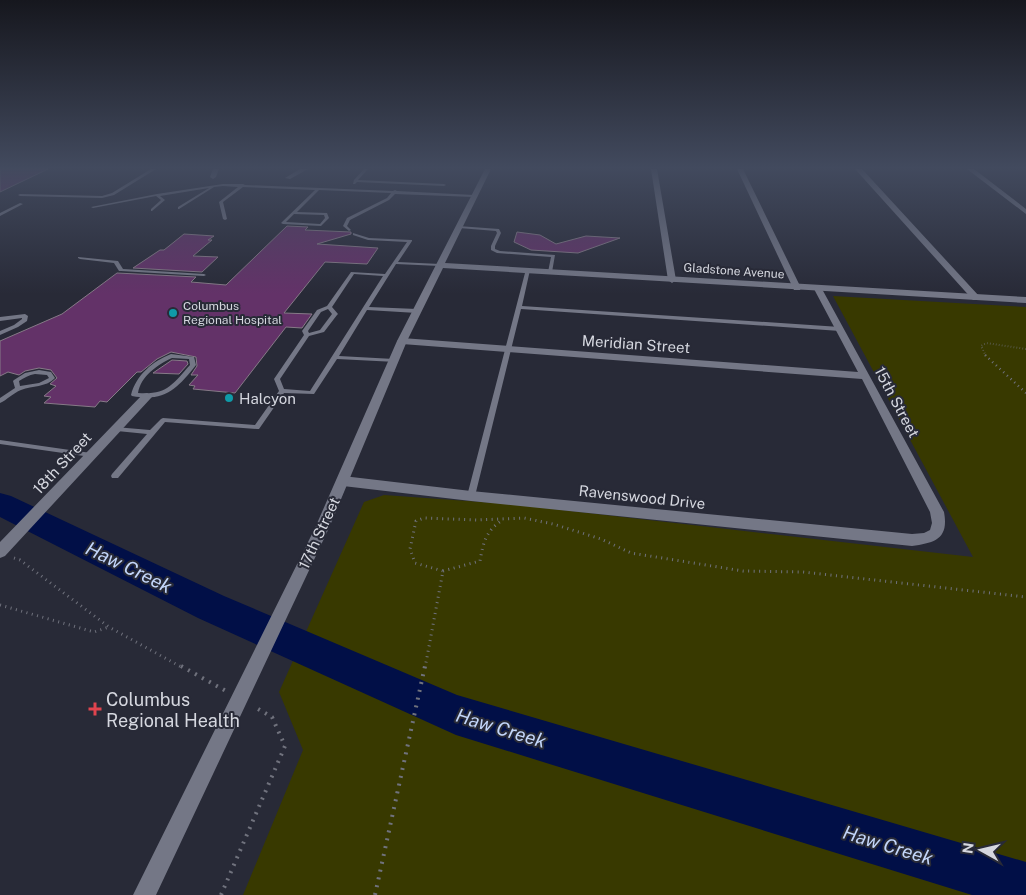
<svg xmlns="http://www.w3.org/2000/svg" width="1026" height="895" viewBox="0 0 1026 895" font-family="'Public Sans',sans-serif">
	<rect width="100%" height="100%" fill="#282a37"/>
	<!-- green -->
	<path fill="#383900" d="M 833,296 L 1026,307 L 1026,895 L 243,895 L 303,750 L 279,692 L 364,502 L 384,495 L 509,504 L 973,557 Z"/>
	<g fill="none" stroke-linecap="round" stroke-linejoin="round">
		<!-- river -->
		<path fill="#010f47" fill-rule="evenodd" d="M 0,493 L 11,496 L 224,596 L 457,695 L 1026,862 L 1026,895 L 972,895 L 456,735 L 198,618 L 0,517 Z"/>
	</g>
	<!-- building -->
	<path fill="#633268" stroke="#867a87" d="M 0,169 L 48,169 L 0,192 Z
		M 287,226 L 308,227 L 305,230 L 351,232 L 351,234 L 317,244 L 378,248 L 367,264 L 325,262 L 284,313 L 312,314 L 302,328 L 286,327 L 235,393 L 193,389 L 195,386 L 189,385 L 198,375 L 191,375 L 197,366 L 196,357 L 171,352 L 157,359 L 141,372 L 137,372 L 107,402 L 100,401 L 95,407 L 44,403 L 51,397 L 44,396 L 56,386 L 50,384 L 57,378 L 51,370 L 39,368 L 25,371 L 19,375 L 8,372 L 0,376 L 0,341 L 62,314 L 117,273 L 196,277 L 191,282 L 226,285 Z
		M 517,232 L 540,235 L 556,244 L 586,236 L 620,238 L 578,253 L 531,250 L 514,242 Z
		M 184,234 L 214,236 L 208,240 L 212,240 L 193,256 L 218,257 L 202,272 L 133,268 L 160,250 L 164,250 Z
		M 172,360 L 187,361 L 188,364 L 179,374 L 153,373 Z"/>
	<g fill="none" stroke-linecap="round" stroke-linejoin="round">
		<!-- path-far3 -->
		<path stroke="#70727d" stroke-width="2" stroke-dasharray="0.5 2.5" stroke-linecap="butt" d="M 986,356 L 981,346 L 986,343 L 1026,349"/>
		<!-- path-far2 -->
		<path stroke="#70727d" stroke-width="2.5" stroke-dasharray="1 4" stroke-linecap="butt" d="M 985,355 L 1026,393"/>
		<!-- path-far1 -->
		<path stroke="#70727d" stroke-width="3" stroke-dasharray="1 4.5" stroke-linecap="butt" d="M 14,558 L 20,560 L 109,627 L 183,668
			M 443,571 L 480,561 C 483,543 486,530 503,520
			M 0,605 L 94,632 L 109,627
			M 425,668 L 443,571 L 415,563 L 410,549 L 416,521 L 424,518 L 477,520 L 524,518 L 553,524 L 601,539 L 631,553 L 743,571 L 803,572 L 1026,597"/>
		<!-- path -->
		<path stroke="#70727d" stroke-width="4" stroke-dasharray="2 6" stroke-linecap="butt" d="M 181,666 L 226,691
			M 221,895 L 285,746 L 272,717 L 253,706
			M 375,895 L 425,666"/>
		<!-- service -->
		<path fill="#747786" fill-rule="evenodd" d="M 151,169 L 156,169 L 114,195 L 102,198 L 20,196 L 18,195 L 20,194 L 102,196 L 112,193 Z
			M 364,169 L 368,169 L 358,180 L 444,184 L 446,185 L 444,186 L 357,182 L 355,184 L 353,184 L 354,180 Z
			M 223,184 L 243,184 L 245,185 L 393,191 L 395,190 L 397,191 L 474,195 L 476,196 L 474,197 L 395,194 L 389,200 L 350,220 L 347,226 L 351,230 L 349,231 L 343,226 L 347,218 L 387,198 L 391,193 L 319,190 L 297,212 L 327,213 L 329,218 L 321,226 L 283,224 L 281,223 L 315,190 L 243,187 L 223,202 L 227,219 L 225,220 L 223,219 L 219,202 L 238,187 L 223,186 L 214,187 L 179,209 L 178,209 L 178,207 L 209,188 L 160,196 L 165,200 L 152,211 L 151,211 L 151,209 L 161,200 L 156,196 L 93,208 L 91,207 L 157,194 ZM 294,214 L 324,215 L 325,218 L 320,224 L 286,222 Z
			M 20,203 L 23,204 L 0,216 L 0,213 Z
			M 458,226 L 499,229 L 501,233 L 495,246 L 495,249 L 500,251 L 555,255 L 552,272 L 550,273 L 548,272 L 551,257 L 497,253 L 491,250 L 491,246 L 497,233 L 496,231 L 459,228 L 457,227 Z
			M 353,233 L 369,238 L 412,240 L 412,241 L 398,262 L 440,264 L 442,265 L 440,266 L 396,264 L 369,307 L 417,309 L 420,311 L 417,313 L 367,310 L 339,356 L 394,359 L 396,360 L 396,362 L 337,359 L 314,394 L 284,393 L 259,429 L 257,429 L 165,422 L 118,478 L 112,478 L 111,476 L 112,474 L 147,434 L 117,431 L 115,431 L 114,429 L 115,427 L 150,430 L 161,419 L 163,418 L 255,425 L 279,391 L 274,379 L 304,335 L 302,331 L 317,310 L 327,306 L 351,272 L 385,274 L 407,242 L 368,240 L 353,235 ZM 354,274 L 383,276 L 310,391 L 284,389 L 280,379 L 309,336 L 324,332 L 337,315 L 338,314 L 332,307 ZM 328,309 L 332,314 L 320,330 L 309,333 L 308,331 L 321,312 Z
			M 78,257 L 118,261 L 123,269 L 204,274 L 206,275 L 204,276 L 121,271 L 119,271 L 114,263 L 80,259 L 78,258 Z
			M 526,269 L 530,270 L 522,306 L 840,327 L 843,329 L 840,331 L 521,309 L 475,496 L 474,498 L 468,498 L 467,496 Z
			M 25,314 L 28,316 L 27,321 L 18,327 L 0,335 L 0,331 L 14,325 L 22,319 L 22,318 L 0,321 L 0,317 Z
			M 171,354 L 194,357 L 196,365 C 177,389 165,402 132,396 L 131,395 C 136,375 153,361 171,354 ZM 172,358 L 189,359 L 190,365 C 172,385 167,395 138,393 C 141,376 157,365 172,358 Z
			M 39,370 L 51,372 L 55,378 C 45,388 33,385 21,390 C 13,393 7,400 0,403 L 0,398 L 15,388 L 13,381 L 14,380 L 25,373 ZM 35,374 L 47,375 L 49,378 L 39,383 L 20,386 L 19,381 C 24,378 29,375 35,374 Z
			M 0,440 L 91,453 L 94,455 L 91,457 L 0,444 Z"/>
		<!-- minor -->
		<path fill="#747786" fill-rule="evenodd" d="M 213,169 L 219,169 L 216,177 L 213,179 L 210,177 Z
			M 300,169 L 308,169 L 290,179 L 285,178 Z
			M 651,169 L 657,169 L 676,280 L 672,283 L 668,280 Z
			M 737,169 L 743,169 L 801,288 L 800,290 L 794,290 L 793,288 Z
			M 855,169 L 862,169 L 979,296 L 979,300 L 973,300 Z
			M 967,169 L 974,169 L 1026,209 L 1026,214 Z
			M 818,286 L 822,289 L 944,512 C 949,539 935,543 912,546 L 471,501 L 343,486 L 338,484 L 336,481 L 338,478 L 343,476 L 471,491 L 912,534 L 924,533 L 930,530 L 932,523 L 930,512 L 862,379 L 402,344 L 397,341 L 402,338 L 858,372 L 814,289 Z
			M 147,393 L 153,396 L 151,398 L 5,556 L 0,558 L 0,542 L 143,394 Z"/>
		<!-- tertiary -->
		<path fill="#747786" fill-rule="evenodd" d="M 485,169 L 491,169 L 445,263 L 1026,297 L 1026,303 L 443,268 L 407,341 L 329,528 L 156,895 L 133,895 L 315,528 L 397,341 Z"/>
	</g>
	<!-- sky -->
	<linearGradient id="sky" x2="0" y2="1"><stop stop-color="#16171e"/><stop offset="0.57" stop-color="#424a5e"/><stop offset="1" stop-color="#424a5e" stop-opacity="0"/></linearGradient>
	<rect width="1026" height="294" fill="url(#sky)"/>
	<!-- markers -->
	<g fill="#0f9aa8" stroke="#282a37" stroke-width="2">
		<circle cx="173" cy="313" r="5"/>
		<circle cx="229" cy="398" r="5"/>
	</g>
	<path fill="#e0444e" stroke="#282a37" stroke-width="2" d="M92.5 701.5h5v5h5v5h-5v5h-5v-5h-5v-5h5z"/>
	<g text-anchor="middle" dominant-baseline="central" stroke-width="4" stroke-linejoin="round" paint-order="stroke">
		<!-- far-street labels -->
		<g font-size="12" fill="#d5d7df" stroke="#282a37">
			<text transform="translate(734 271) rotate(4)">Gladstone Avenue</text>
		</g>
		<!-- far-poi labels -->
		<g font-size="12" fill="#d5d7df" stroke="#282a37" text-anchor="start">
			<text x="183" y="306">Columbus<tspan x="183" dy="14">Regional Hospital</tspan></text>
		</g>
		<!-- street labels -->
		<g font-size="15" fill="#d5d7df" stroke="#282a37">
			<text transform="translate(636 344) rotate(4)">Meridian Street</text>
			<text transform="translate(897 402) rotate(62)">15th Street</text>
			<text transform="translate(62 463) rotate(-47)">18th Street</text>
			<text transform="translate(642 497) rotate(6)">Ravenswood Drive</text>
			<text transform="translate(319 533) rotate(-65)">17th Street</text>
		</g>
		<!-- poi labels -->
		<g font-size="15" fill="#d5d7df" stroke="#282a37" text-anchor="start">
			<text x="239" y="398">Halcyon</text>
		</g>
		<!-- near-poi labels -->
		<g font-size="18" fill="#d5d7df" stroke="#282a37" text-anchor="start">
			<text x="106" y="699">Columbus<tspan x="106" dy="21">Regional Health</tspan></text>
		</g>
		<!-- near-water labels -->
		<g font-size="19" font-style="italic" fill="#c3d6fa" stroke="#282a37">
			<text transform="translate(129 567) rotate(26)">Haw Creek</text>
			<text transform="translate(501 728) rotate(17)">Haw Creek</text>
			<text transform="translate(888 845) rotate(17)">Haw Creek</text>
		</g>
	</g>
	<!-- north arrow -->
	<g transform="translate(981 850) rotate(278)" stroke="#282a37" stroke-width="4" paint-order="stroke">
	<path d="M0-4L9 19L0 12L-9 19Z" fill="#d5d7df"/>
	<text y="-8" font-size="14" font-weight="bold" text-anchor="middle" fill="#d5d7df">N</text>
	</g>
</svg>
